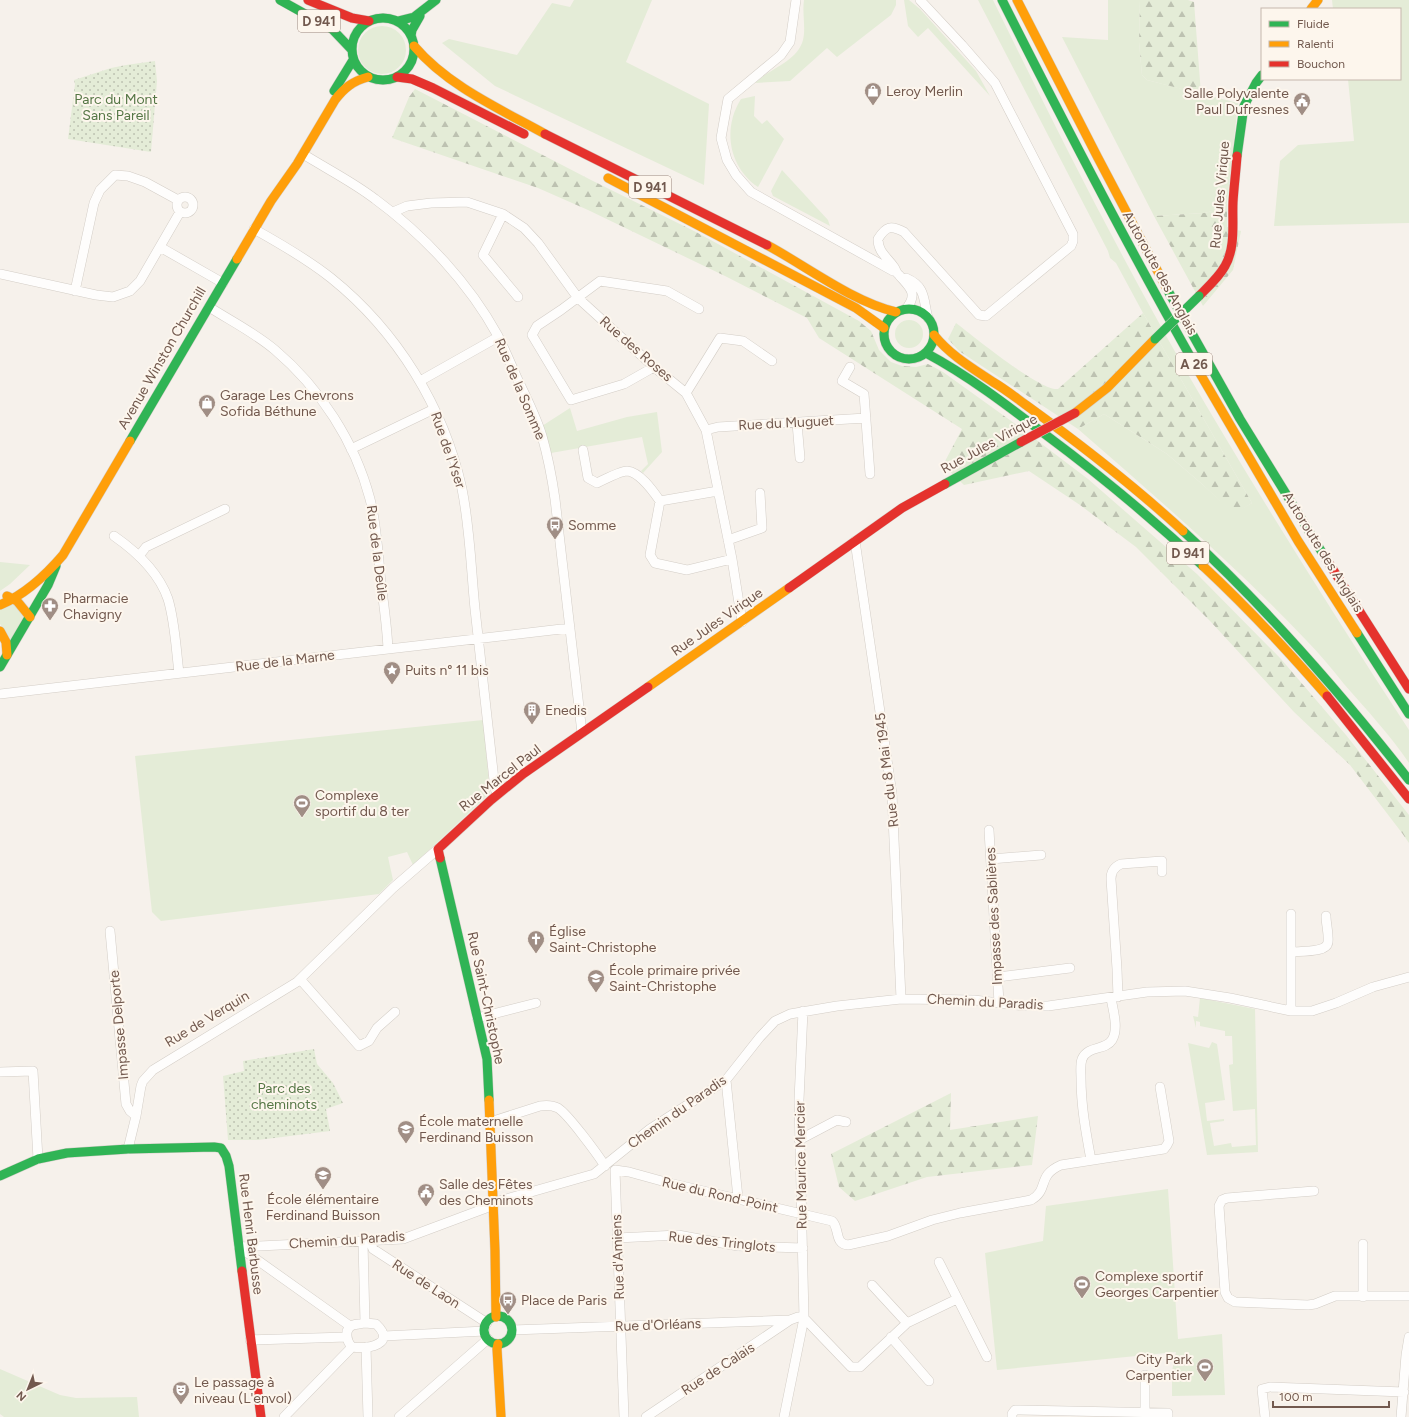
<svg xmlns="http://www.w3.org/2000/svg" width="1409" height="1417" viewBox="0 0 1409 1417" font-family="Figtree,sans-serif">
	<defs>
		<pattern id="forest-firs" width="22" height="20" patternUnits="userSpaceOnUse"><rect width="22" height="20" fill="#e4ecd7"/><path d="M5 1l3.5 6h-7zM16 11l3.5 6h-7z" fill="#bdc2b1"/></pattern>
		<pattern id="park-dots" width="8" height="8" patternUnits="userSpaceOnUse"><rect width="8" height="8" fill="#e4ecd7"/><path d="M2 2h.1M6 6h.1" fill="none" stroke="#bdc2b1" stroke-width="1.8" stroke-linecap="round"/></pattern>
	</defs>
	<rect width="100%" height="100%" fill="#f6f1eb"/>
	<!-- grass -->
	<path fill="#e4ecd7" d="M 574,0 L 652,0 L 626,62 L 709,104 L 704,185 L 495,86 L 442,43 L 449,39 L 517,55 L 552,3 L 570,7 Z
		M 804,0 L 896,0 L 896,5 L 891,15 L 837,57 L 827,48 L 790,81 L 755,83 C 770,68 797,62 803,40 C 806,28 802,13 804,0 Z
		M 904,0 L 909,0 L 920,9 L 976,71 L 990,96 L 928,28 L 918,37 L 908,26 Z
		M 978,0 L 993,0 C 1054,125 1117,250 1186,371 C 1257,493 1332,612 1409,730 L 1409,763 C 1390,735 1366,709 1344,684 C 1332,669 1320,654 1306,640 C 1235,565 1156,497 1078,429 L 1104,414 L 1167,454 L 1202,484 L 1234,513 L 1252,503 L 1143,313 L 1116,263 L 1110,258 L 1108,251 Z
		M 1108,0 L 1140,0 L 1139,42 L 1142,75 L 1147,80 L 1238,103 L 1227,203 L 1222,209 L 1204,213 L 1154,216 L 1062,37 L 1108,40 Z
		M 1332,0 L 1409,0 L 1409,223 L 1274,226 L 1280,161 L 1298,145 L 1354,141 L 1348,79 L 1400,79 L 1400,9 L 1333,9 Z
		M358 50a24 24 0 1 1 48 0a24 24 0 1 1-48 0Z
		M 755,96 L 754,116 L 762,124 L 767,120 L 784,139 L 758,187 C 729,167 722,129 741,99 Z
		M 782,170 L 828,220 L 830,226 L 773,196 L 771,191 Z
		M895 334a14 14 0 1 1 28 0a14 14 0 1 1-28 0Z
		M 570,408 L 577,431 L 627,417 L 657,412 L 662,452 L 643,473 L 641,471 L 648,464 L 642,437 L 551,453 L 542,426 Z
		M 0,562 L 30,565 L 10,584 L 0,591 Z
		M 12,603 L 28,618 L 12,641 L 0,624 L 0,610 Z
		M 483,720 L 490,793 L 413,865 L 407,852 L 388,857 L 393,880 L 379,894 L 161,921 L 152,912 L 135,756 Z
		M 1200,998 L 1255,1009 L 1258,1152 L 1207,1155 L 1188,1043 L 1209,1048 L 1212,1042 L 1217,1044 L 1225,1100 L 1205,1103 L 1207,1121 L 1224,1119 L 1224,1121 L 1210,1123 L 1214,1146 L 1231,1143 L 1232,1147 L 1256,1145 L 1255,1109 L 1233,1111 L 1229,1065 L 1233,1064 L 1232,1036 L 1225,1036 L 1225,1031 L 1200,1026 L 1200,1022 L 1196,1021 L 1196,1028 L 1193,1016 L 1198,1017 Z
		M 1168,1189 L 1178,1339 L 1222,1334 L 1225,1395 L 1172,1396 L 1172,1371 L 1176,1352 L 997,1370 L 985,1253 L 1043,1241 L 1046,1206 Z
		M 0,1369 L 60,1395 L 76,1398 L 137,1397 L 139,1417 L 4,1417 L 0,1414 Z"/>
	<!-- forest -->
	<path fill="url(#forest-firs)" d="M 1140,0 L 1188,0 L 1194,2 L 1201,94 L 1147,80 L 1142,75 L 1139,42 Z
		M 415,89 L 591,180 L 696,232 L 859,321 L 871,331 L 879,350 L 891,362 L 902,366 L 916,367 L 928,364 L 943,372 L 1014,423 L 1088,479 L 1197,574 L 1281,659 L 1346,735 L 1409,815 L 1409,843 L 1402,833 L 1350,765 L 1294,712 L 1211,622 L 1136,547 L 1080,505 L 1029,471 L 964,485 L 943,465 L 962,429 L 819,338 L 807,318 L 727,277 L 588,210 L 538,188 L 392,138 L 409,97 Z
		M 1227,203 L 1227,227 L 1241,231 L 1233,270 L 1203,306 L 1154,216 L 1204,213 L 1222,209 Z
		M 1143,313 L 1252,503 L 1234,514 L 1202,484 L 1167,454 L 1104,414 L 1078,429 L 959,351 L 948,339 L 956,323 C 972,335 1041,392 1058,389 Z
		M 951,1093 L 950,1130 L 1038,1116 L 1032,1165 L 927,1177 L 855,1201 L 839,1187 L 831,1154 Z"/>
	<!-- park -->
	<path fill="url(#park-dots)" d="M 155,61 L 157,81 L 151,152 L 68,139 L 75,84 L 74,80 L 111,68 L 126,65 Z
		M 314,1049 L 317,1064 L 333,1083 L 343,1103 L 326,1109 L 330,1131 L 258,1140 L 228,1140 L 223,1076 L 244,1071 L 243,1061 Z"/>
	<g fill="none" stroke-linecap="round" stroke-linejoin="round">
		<!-- street casing -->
		<g stroke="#d3cdc6" stroke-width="10">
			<path id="street" d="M 796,0 L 790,42 L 781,55 L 728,99 L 721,138 L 727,160 L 736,175 L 751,192 L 893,271
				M 303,154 C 327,169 353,182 375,199 C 424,235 469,283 498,336 C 505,350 511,364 517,378 C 526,397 536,416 542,436 C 548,457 552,478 555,499 L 582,733
				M177 205a8 8 0 1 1 16 0a8 8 0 1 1-16 0Z
				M 393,212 L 407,206 L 431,203 L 467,202 L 503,214 L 524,228 L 538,243 L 578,298 L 654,367 L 686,393 L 706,430 L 732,559 L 742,622
				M 503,214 L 483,255 L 518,297
				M 254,229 C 281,244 307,259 331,278 C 397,331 444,407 462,489 C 470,528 471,569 475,609 C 482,669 488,729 495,789 L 498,794
				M 160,247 L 223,283
				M 0,274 L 96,295 L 113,297 L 130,291 L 140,281 L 180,212
				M 906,278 C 927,287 923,301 928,318
				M 75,291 L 94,203 L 100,190 L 115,175 L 128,176 L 145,182 L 178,200
				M 209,307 C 231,321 255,333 275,350 C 320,388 355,442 370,499 C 377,526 378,555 381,583 C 384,605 387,627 388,649
				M 906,309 C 919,293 909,287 899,275 C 896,273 896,270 894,267 C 887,257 878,252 878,239 C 886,226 891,225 904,232 L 979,315 L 986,316 L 1071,246 L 1073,241 L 1073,234 L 995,83 L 962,45 L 920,0
				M 654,367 L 624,384 L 571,400 L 532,335 L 537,326 L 561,310 L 600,281 L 667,291 L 699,309
				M 850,367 L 842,381 L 864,394 L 870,474
				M 420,381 L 498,337
				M 686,393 L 720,338 L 743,341 L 772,361
				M 797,423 L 800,458
				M 706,430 L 718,427 L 866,418
				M 351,449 L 434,409
				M 583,450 L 588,478 L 597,483 C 603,480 622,471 627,471 C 640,472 653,491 660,501 L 718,491
				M 660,501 L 650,555 L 655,563 L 687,570 L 732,559
				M 114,536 C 137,552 159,573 168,599 C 175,622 176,649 179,673
				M 728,540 L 762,528 L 760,493
				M 855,541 L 892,794 L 901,999
				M 139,556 L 146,547 L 225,509
				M 0,694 L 570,628
				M 989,830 L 999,1003
				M 991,859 L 1041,855
				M 1291,914 L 1291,1011
				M 110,931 L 126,1104 L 130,1111 L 136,1116
				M 1291,952 C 1300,951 1327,953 1328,942 C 1329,934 1326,924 1326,916
				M 998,977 L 1070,968
				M 300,979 L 359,1046 L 369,1041 L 377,1028 L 395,1012
				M 1118,997 L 1117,969 L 1111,879 C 1111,872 1114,867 1121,864 L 1162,861 L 1162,872
				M 477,1018 L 536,1003
				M 0,1072 L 33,1071 L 38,1159
				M 726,1080 L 738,1198
				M 490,1122 L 540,1106 C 546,1105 552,1105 558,1108 C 568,1114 598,1155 605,1166
				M 799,1140 L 837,1120 L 846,1122
				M 128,1149 L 136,1116 L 141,1086 L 143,1081 L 153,1070 L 297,982 L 393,888 L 438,849
				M 1091,1160 C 1086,1133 1081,1106 1081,1078 C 1081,1072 1080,1065 1082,1059 C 1088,1045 1105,1051 1112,1040 C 1119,1029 1113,1010 1111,998
				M 615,1170 L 629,1172 L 669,1183 L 832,1221 C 840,1228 834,1244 848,1245 L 888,1236 L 932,1220 L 960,1213 L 1031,1200 C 1050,1189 1036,1176 1061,1165 L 1164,1149 L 1167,1145 L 1169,1141 L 1160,1087
				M 615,1170 L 624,1417
				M 1314,1191 L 1227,1198 L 1222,1200 L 1219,1206 L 1225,1292 L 1228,1298 L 1235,1302 L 1308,1305 L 1315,1304 L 1335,1296 L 1409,1296
				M 617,1238 L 678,1235 L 738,1246 L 803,1248
				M 370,1241 L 373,1249 L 487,1323
				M 363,1242 L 365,1323
				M 1363,1244 L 1363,1297
				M 239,1247 L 403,1239 L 486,1208 L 492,1203 L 594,1174 L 650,1129 L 726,1080 L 760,1037 L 775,1021 L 790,1014 L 837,1006 L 901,999 L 974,1000 L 1025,1006 L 1048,1006 L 1147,992 L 1185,991 L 1230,998 L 1291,1011 L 1312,1011 L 1336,1003 L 1373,987 L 1409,977
				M 239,1247 L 350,1326
				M 939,1262 L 987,1357
				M 872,1285 L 907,1323
				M 804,1318 L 851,1367 L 860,1367 L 907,1323 L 957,1299
				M 365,1323 L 376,1324 C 397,1344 369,1349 352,1347 C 347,1342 343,1329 353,1325 C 356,1324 361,1324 365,1323 Z
				M 512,1330 L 790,1320 L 798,1317 L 804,1318
				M 384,1336 L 485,1331
				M 891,1337 L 929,1381
				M 250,1340 L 347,1337
				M 366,1347 L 368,1417
				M 284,1417 L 352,1347
				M 399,1417 L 488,1339
				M 646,1417 L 790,1320
				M 784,1417 L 804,1318 L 799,1100 L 803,1011
				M 1012,1417 L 1012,1414 L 1015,1410 L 1020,1410 L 1168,1413 L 1168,1417
				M 1145,1417 L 1145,1375
				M 1265,1417 L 1262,1389 L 1270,1387 L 1404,1392
				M 1401,1417 L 1406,1355 L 1409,1337"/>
		</g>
		<!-- fast casing -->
		<g stroke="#d5cec8" stroke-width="10">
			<path id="fast" d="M 280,0 L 332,29 L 351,49
				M 1002,0 C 1064,123 1127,245 1195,365
				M352 49a31 31 0 1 1 62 0a31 31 0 1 1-62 0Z
				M 398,21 L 414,17 L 436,0
				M 411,36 L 412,30 L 420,16
				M 334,91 L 353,60
				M 1237,156 L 1244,106 L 1256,83 L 1262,75
				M 1167,289 L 1240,419 L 1323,554
				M884 334a25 25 0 1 1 50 0a25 25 0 1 1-50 0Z
				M 926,353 C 969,376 1008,406 1046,435 C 1101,476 1153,519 1203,566
				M 130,441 L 237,259
				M 945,484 L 1021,442
				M 1183,531 C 1266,607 1339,691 1409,780
				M 1357,633 L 1409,714
				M 0,667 L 48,585 L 56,566
				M 440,858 L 487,1059 L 489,1100
				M 0,1176 L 38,1159 L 67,1153 L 128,1149 L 214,1147 L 221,1148 L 226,1156 L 229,1166 L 242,1271
				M484 1330a14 14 0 1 1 28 0a14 14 0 1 1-28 0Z"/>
		</g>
		<!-- slow casing -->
		<g stroke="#d5cec8" stroke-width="10">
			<path id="slow" d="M 1017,0 L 1098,158 L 1167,289
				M 1311,9 L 1318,0
				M 414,46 C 448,86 500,109 545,134
				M 608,178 L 856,308 L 884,328
				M 767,245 C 806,266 853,302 896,312
				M 237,259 L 271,201 L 297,164 L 335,100 C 344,88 353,81 368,77
				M 934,335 C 950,355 972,368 993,382 C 1005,389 1015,397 1026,405 C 1080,444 1134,486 1183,531
				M 1195,365 L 1298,541 L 1357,633
				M 1075,413 L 1107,388 L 1155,339
				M 1203,566 C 1247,607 1288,651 1327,696
				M 7,596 L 17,601 L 30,617
				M 0,605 C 24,595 46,575 63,555 L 130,441
				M 0,631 L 6,642 L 7,655
				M 648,687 L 789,588
				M 489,1100 L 495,1251 L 496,1317
				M 498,1344 L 497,1349 L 501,1417"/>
		</g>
		<!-- jam casing -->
		<g stroke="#d5cec8" stroke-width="10">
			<path id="jam" d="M 308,0 L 352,18 L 369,21
				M 397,77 L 412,79 L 433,88 L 524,134
				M 545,134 L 767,245
				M 1199,296 C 1208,287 1219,277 1225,266 C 1236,247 1232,222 1233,202 C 1234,186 1236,171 1237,156
				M 1323,554 L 1409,689
				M 789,588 L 902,508 L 945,484
				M 1327,696 L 1409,799
				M 440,858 L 438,849 L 491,800 L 523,774 L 648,687
				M 242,1271 L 261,1417"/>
		</g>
		<!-- street -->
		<use href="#street" stroke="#fefdfc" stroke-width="9"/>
		<!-- fast -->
		<use href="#fast" stroke="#30b455" stroke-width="9"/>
		<!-- slow -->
		<use href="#slow" stroke="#ff9f0a" stroke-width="9"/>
		<!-- jam -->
		<use href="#jam" stroke="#e5322d" stroke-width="9"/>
		<!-- fast-bridge casing -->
		<g stroke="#d5cec8" stroke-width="10" stroke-linecap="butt">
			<path id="fast-bridge" d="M 1155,339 L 1199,296"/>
		</g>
		<!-- jam-bridge casing -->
		<g stroke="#d5cec8" stroke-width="10" stroke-linecap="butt">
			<path id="jam-bridge" d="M 1021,442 L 1075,413"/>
		</g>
		<!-- fast-bridge -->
		<use href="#fast-bridge" stroke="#30b455" stroke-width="9"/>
		<!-- jam-bridge -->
		<use href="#jam-bridge" stroke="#e5322d" stroke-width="9"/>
	</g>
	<!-- icons -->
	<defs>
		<g id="shop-pin" transform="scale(0.9)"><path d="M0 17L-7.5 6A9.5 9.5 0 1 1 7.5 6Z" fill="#a08e85" stroke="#fdf6ed"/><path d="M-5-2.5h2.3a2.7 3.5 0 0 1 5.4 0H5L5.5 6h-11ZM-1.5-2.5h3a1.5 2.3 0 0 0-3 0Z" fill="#fff"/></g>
		<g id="civic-pin" transform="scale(0.9)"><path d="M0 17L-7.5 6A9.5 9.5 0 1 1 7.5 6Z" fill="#a08e85" stroke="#fdf6ed"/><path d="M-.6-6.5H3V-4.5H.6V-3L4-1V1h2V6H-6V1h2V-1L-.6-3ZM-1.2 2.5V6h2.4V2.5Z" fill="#fff"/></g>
		<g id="bus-pin" transform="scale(0.9)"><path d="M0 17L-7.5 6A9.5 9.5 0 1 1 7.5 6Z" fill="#a08e85" stroke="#fdf6ed"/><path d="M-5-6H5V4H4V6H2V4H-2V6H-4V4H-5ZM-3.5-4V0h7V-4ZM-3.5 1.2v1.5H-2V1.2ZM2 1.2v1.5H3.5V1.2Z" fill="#fff"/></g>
		<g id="pharmacy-pin" transform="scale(0.9)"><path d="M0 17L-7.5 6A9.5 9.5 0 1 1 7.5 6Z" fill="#a08e85" stroke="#fdf6ed"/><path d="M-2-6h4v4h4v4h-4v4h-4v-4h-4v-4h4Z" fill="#fff"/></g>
		<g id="sight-pin" transform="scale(0.9)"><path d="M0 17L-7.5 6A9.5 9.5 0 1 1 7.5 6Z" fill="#a08e85" stroke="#fdf6ed"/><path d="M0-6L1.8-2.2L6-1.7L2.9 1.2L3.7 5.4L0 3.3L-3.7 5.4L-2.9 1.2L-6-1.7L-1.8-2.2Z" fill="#fff"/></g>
		<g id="building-pin" transform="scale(0.9)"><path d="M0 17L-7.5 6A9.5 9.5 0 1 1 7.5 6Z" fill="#a08e85" stroke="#fdf6ed"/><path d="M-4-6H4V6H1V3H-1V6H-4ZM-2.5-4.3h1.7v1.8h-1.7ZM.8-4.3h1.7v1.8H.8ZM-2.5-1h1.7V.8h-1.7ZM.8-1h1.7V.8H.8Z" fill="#fff"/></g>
		<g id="stadium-pin" transform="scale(0.9)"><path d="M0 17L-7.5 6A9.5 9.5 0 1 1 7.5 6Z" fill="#a08e85" stroke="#fdf6ed"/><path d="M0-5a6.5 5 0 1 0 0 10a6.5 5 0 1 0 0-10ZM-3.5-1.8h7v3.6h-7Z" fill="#fff"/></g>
		<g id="church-pin" transform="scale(0.9)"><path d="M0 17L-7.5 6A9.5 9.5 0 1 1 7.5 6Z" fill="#a08e85" stroke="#fdf6ed"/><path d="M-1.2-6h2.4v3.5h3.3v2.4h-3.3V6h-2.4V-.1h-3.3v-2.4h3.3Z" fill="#fff"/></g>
		<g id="school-pin" transform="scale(0.9)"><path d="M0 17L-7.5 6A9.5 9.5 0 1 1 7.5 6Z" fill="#a08e85" stroke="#fdf6ed"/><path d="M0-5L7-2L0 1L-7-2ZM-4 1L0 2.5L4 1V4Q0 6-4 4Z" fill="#fff"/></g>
		<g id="theatre-pin" transform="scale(0.9)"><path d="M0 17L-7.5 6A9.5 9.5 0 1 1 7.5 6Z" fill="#a08e85" stroke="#fdf6ed"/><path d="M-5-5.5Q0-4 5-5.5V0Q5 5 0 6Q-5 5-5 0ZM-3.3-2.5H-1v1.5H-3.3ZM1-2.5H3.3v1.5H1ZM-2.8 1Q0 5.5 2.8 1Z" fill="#fff"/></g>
	</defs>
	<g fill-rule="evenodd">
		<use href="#shop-pin" x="873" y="91"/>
		<use href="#civic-pin" x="1302" y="101"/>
		<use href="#shop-pin" x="207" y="403"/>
		<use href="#bus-pin" x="555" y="525"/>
		<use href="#pharmacy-pin" x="50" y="606"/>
		<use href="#sight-pin" x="392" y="670"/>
		<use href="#building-pin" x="532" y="710"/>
		<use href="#stadium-pin" x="302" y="803"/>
		<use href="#church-pin" x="536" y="939"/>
		<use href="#school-pin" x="596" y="978"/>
		<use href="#school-pin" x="406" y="1129"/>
		<use href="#school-pin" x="323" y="1175"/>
		<use href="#civic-pin" x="426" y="1192"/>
		<use href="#stadium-pin" x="1082" y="1284"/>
		<use href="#bus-pin" x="508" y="1300"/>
		<use href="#stadium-pin" x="1205" y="1367"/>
		<use href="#theatre-pin" x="181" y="1390"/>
	</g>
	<g text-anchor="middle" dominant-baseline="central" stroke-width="4" stroke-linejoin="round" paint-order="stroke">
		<!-- shield labels -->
		<g fill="#fdf6ed" stroke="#9c887e" stroke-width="1">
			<rect x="298" y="10" width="42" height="22" rx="3"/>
			<rect x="629" y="176" width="42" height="22" rx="3"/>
			<rect x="1176" y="353" width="36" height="22" rx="3"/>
			<rect x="1167" y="542" width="42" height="22" rx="3"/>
		</g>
		<g font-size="13" font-weight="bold" fill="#72594e">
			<text x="319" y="21">D 941</text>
			<text x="650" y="187">D 941</text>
			<text x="1194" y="364">A 26</text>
			<text x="1188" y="553">D 941</text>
		</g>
		<!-- poi labels -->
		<g font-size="14" fill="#72594e" stroke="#fdf6ed" text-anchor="start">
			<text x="886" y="91">Leroy Merlin</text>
			<text x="1289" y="93" text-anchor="end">Salle Polyvalente<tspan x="1289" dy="16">Paul Dufresnes</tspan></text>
			<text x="220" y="395">Garage Les Chevrons<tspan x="220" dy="16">Sofida Béthune</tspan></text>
			<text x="568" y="525">Somme</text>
			<text x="63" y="598">Pharmacie<tspan x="63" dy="16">Chavigny</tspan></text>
			<text x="405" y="670">Puits n° 11 bis</text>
			<text x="545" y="710">Enedis</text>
			<text x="315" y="795">Complexe<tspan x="315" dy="16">sportif du 8 ter</tspan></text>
			<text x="549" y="931">Église<tspan x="549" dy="16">Saint-Christophe</tspan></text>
			<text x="609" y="970">École primaire privée<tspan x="609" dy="16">Saint-Christophe</tspan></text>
			<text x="419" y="1121">École maternelle<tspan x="419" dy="16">Ferdinand Buisson</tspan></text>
			<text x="439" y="1184">Salle des Fêtes<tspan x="439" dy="16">des Cheminots</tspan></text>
			<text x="323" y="1199" text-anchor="middle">École élémentaire<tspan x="323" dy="16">Ferdinand Buisson</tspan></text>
			<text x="1095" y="1276">Complexe sportif<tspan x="1095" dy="16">Georges Carpentier</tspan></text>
			<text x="521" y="1300">Place de Paris</text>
			<text x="1192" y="1359" text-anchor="end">City Park<tspan x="1192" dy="16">Carpentier</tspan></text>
			<text x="194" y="1382">Le passage à<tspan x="194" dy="16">niveau (L'envol)</tspan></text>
		</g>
		<!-- park labels -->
		<g font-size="14" fill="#567746" stroke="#fdf6ed">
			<text x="116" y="99">Parc du Mont<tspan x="116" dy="16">Sans Pareil</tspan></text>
			<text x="284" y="1088">Parc des<tspan x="284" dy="16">cheminots</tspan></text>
		</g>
		<!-- street labels -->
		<g font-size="14" fill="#72594e" stroke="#fdf6ed">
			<text transform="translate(1220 195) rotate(-85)">Rue Jules Virique</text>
			<text transform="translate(1160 273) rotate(61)">Autoroute des Anglais</text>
			<text transform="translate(636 349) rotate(41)">Rue des Roses</text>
			<text transform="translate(162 358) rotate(-60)">Avenue Winston Churchill</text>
			<text transform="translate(520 389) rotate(67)">Rue de la Somme</text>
			<text transform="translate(786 423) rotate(-3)">Rue du Muguet</text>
			<text transform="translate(989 444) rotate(-29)">Rue Jules Virique</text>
			<text transform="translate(448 450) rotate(71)">Rue de l'Yser</text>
			<text transform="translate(1323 552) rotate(58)">Autoroute des Anglais</text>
			<text transform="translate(377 553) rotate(83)">Rue de la Deûle</text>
			<text transform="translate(717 622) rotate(-35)">Rue Jules Virique</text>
			<text transform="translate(285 661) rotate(-7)">Rue de la Marne</text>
			<text transform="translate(887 770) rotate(-97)">Rue du 8 Mai 1945</text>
			<text transform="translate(500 778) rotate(-38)">Rue Marcel Paul</text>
			<text transform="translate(994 916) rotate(-93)">Impasse des Sablières</text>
			<text transform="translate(486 998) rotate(78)">Rue Saint-Christophe</text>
			<text transform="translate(985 1002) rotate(3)">Chemin du Paradis</text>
			<text transform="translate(207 1019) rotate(-31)">Rue de Verquin</text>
			<text transform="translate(119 1025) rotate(-95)">Impasse Delporte</text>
			<text transform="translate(677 1112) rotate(-35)">Chemin du Paradis</text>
			<text transform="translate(801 1165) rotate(-91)">Rue Maurice Mercier</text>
			<text transform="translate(720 1195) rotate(13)">Rue du Rond-Point</text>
			<text transform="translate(251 1234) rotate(83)">Rue Henri Barbusse</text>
			<text transform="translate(347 1240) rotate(-4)">Chemin du Paradis</text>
			<text transform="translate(722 1242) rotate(6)">Rue des Tringlots</text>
			<text transform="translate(618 1257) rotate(-92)">Rue d'Amiens</text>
			<text transform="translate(426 1284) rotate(33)">Rue de Laon</text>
			<text transform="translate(658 1325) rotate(-2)">Rue d'Orléans</text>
			<text transform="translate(718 1369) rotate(-33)">Rue de Calais</text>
		</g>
	</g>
	<!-- legend -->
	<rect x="1261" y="8" width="140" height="72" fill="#fdf6ed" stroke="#c5b7ad"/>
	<rect x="1269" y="21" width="20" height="6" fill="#30b455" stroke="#c5b7ad"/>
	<text x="1297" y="28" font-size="12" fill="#72594e">Fluide</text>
	<rect x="1269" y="41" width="20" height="6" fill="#ff9f0a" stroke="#c5b7ad"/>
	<text x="1297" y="48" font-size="12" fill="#72594e">Ralenti</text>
	<rect x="1269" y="61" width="20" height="6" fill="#e5322d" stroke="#c5b7ad"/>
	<text x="1297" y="68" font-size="12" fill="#72594e">Bouchon</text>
	<!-- north arrow -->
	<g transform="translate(28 1389) rotate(223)" stroke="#fdf6ed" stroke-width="3" paint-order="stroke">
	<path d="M0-3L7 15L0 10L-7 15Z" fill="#72594e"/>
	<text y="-6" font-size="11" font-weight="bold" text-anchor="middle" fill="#72594e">N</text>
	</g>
	<!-- scale -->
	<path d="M1273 1401v6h116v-6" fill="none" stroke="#72594e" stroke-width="2"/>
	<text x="1279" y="1401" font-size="12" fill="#72594e" stroke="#fdf6ed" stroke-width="3" paint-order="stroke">100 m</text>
</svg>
